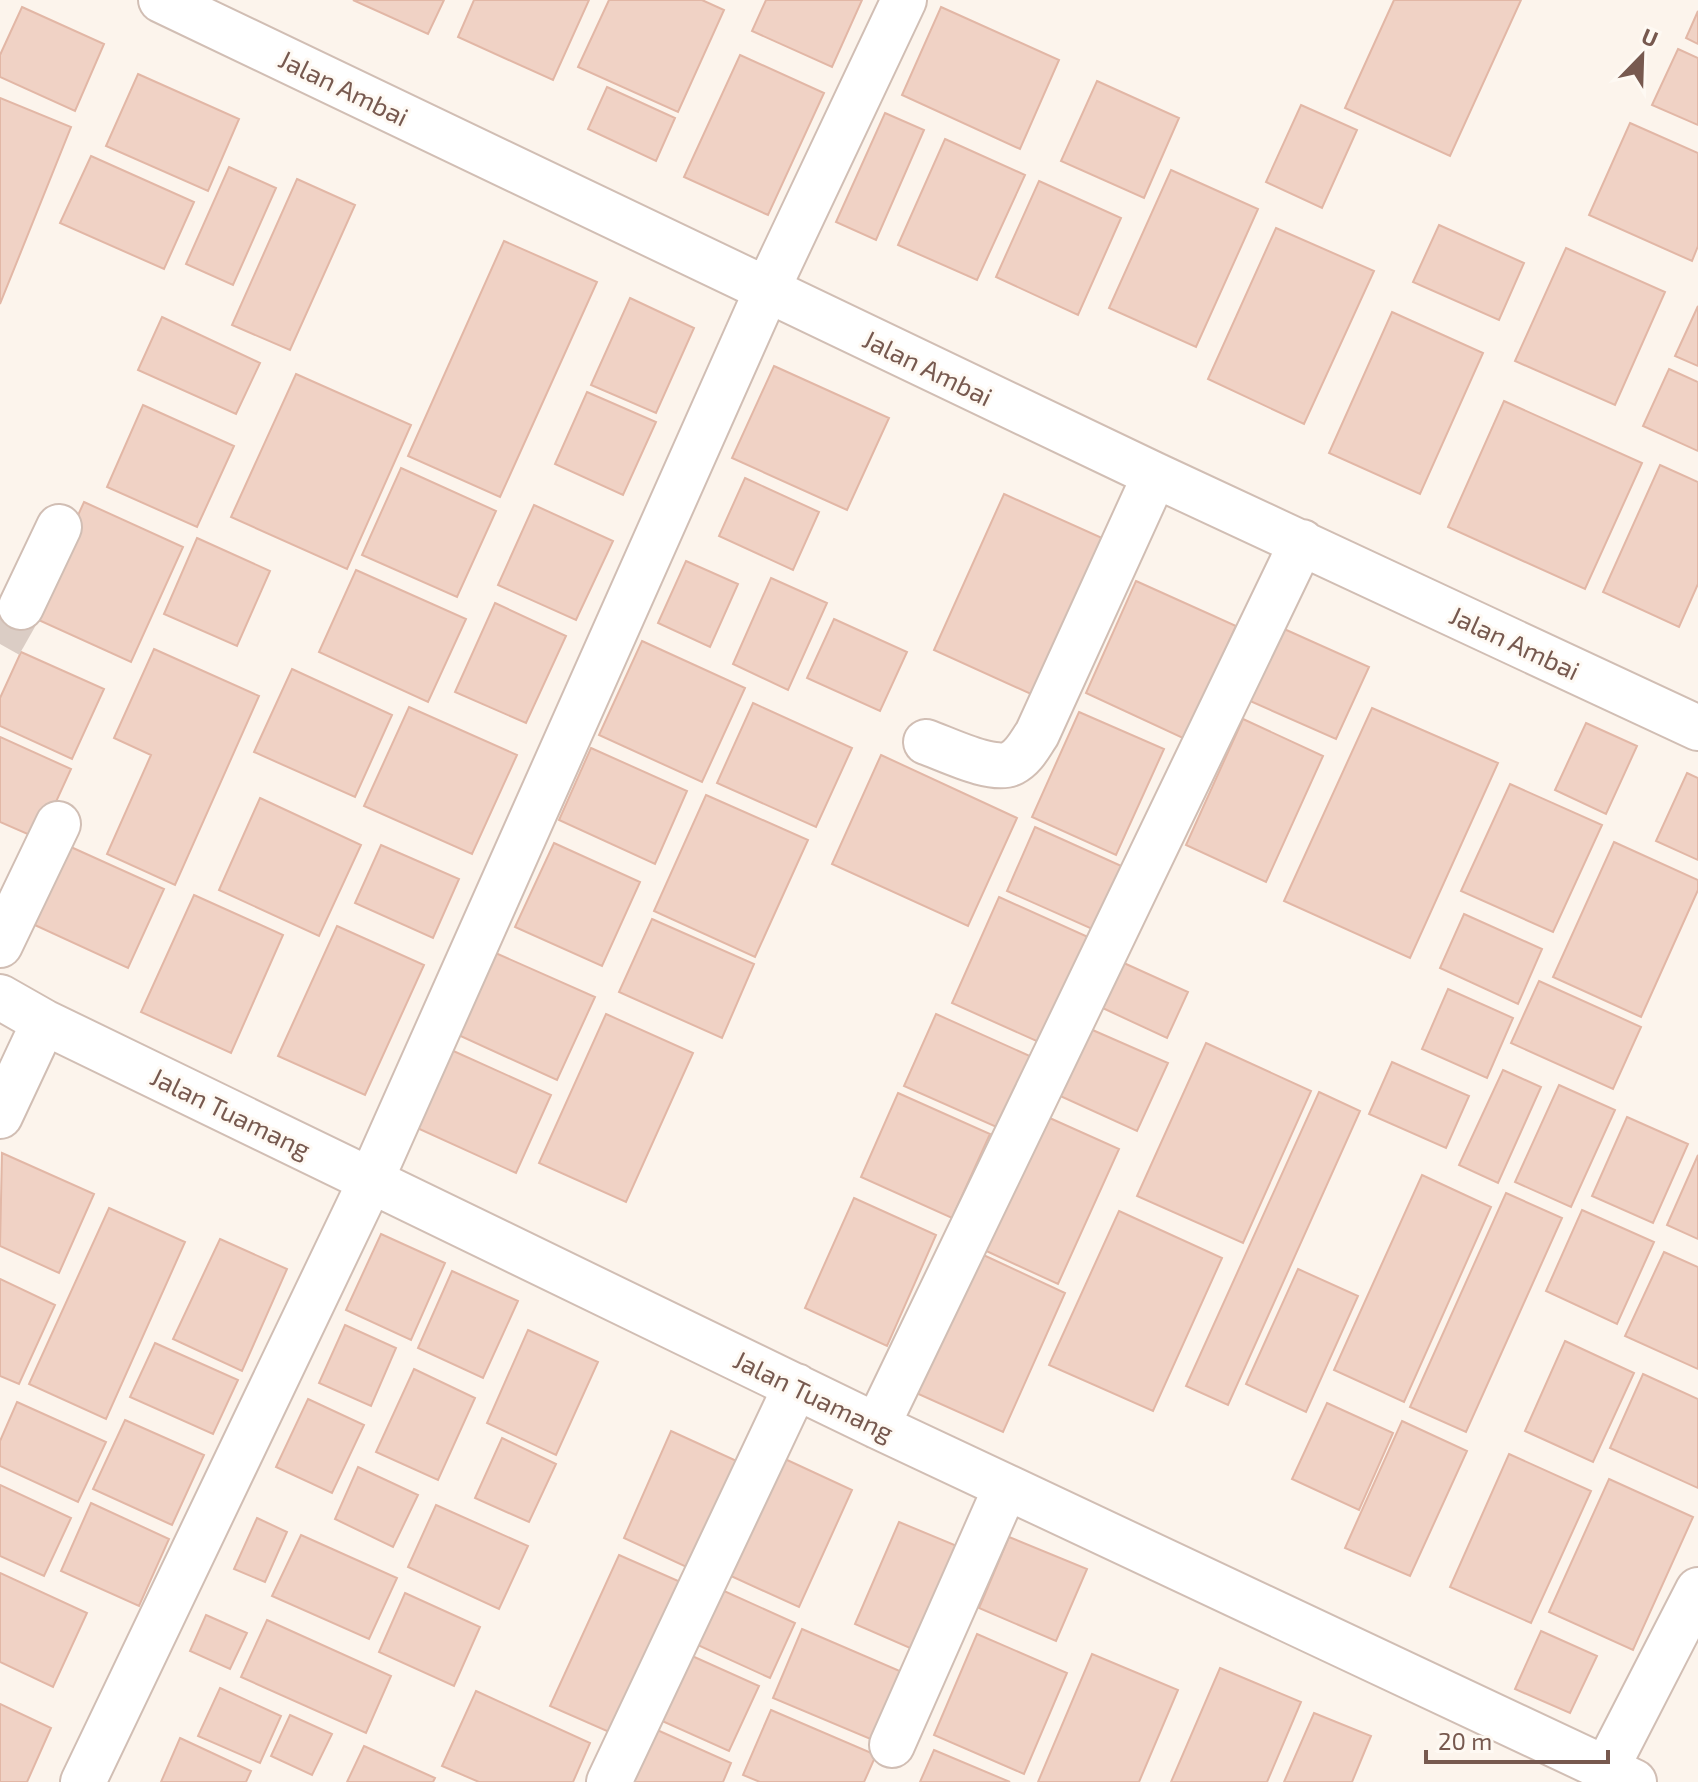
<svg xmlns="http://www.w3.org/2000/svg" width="1698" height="1782" viewBox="0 0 1698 1782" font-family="'Exo 2',sans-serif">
	<rect width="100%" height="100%" fill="#fcf4ec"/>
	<!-- building -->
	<path fill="#f0d2c5" stroke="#e2b7a6" stroke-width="2" d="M 353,0 L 444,0 L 428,34 Z
		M 474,0 L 589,0 L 553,80 L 458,37 Z
		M 609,0 L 702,0 L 724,10 L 678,112 L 578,67 Z
		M 766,0 L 862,0 L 832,67 L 752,31 Z
		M 1394,0 L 1521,0 L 1450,156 L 1345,108 Z
		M 22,7 L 104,44 L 75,111 L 0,77 L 0,55 Z
		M 941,7 L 1059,60 L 1020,149 L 902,95 Z
		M 1698,11 L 1698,44 L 1686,38 Z
		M 1678,49 L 1698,58 L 1698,125 L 1652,105 Z
		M 740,55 L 824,93 L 768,215 L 684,177 Z
		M 138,74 L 239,119 L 208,191 L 106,146 Z
		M 1097,81 L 1179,118 L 1144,198 L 1061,161 Z
		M 607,87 L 675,118 L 656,161 L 588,129 Z
		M 0,98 L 71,127 L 0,304 Z
		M 1301,105 L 1357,130 L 1322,208 L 1266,182 Z
		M 885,113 L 924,130 L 876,240 L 836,222 Z
		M 1630,123 L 1698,153 L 1698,246 L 1692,261 L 1589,215 Z
		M 945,139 L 1025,175 L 977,280 L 898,245 Z
		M 91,156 L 194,202 L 164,269 L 60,223 Z
		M 229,167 L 276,188 L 233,285 L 186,264 Z
		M 1171,170 L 1258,209 L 1196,347 L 1109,308 Z
		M 297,179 L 355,205 L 290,350 L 232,325 Z
		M 1039,181 L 1121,218 L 1078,315 L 996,277 Z
		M 1439,225 L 1524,263 L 1499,320 L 1413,282 Z
		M 1276,228 L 1374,271 L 1304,424 L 1208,379 Z
		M 504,241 L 597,282 L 500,497 L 408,456 Z
		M 1566,248 L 1665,292 L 1615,405 L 1515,361 Z
		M 630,298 L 694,328 L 656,413 L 591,385 Z
		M 1698,306 L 1698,366 L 1675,356 Z
		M 1392,312 L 1483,353 L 1420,494 L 1329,453 Z
		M 162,317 L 260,363 L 236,414 L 138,370 Z
		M 774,366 L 889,418 L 847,510 L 732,458 Z
		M 1669,369 L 1698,382 L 1698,451 L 1643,426 Z
		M 296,374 L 411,425 L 347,569 L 231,517 Z
		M 587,392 L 656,422 L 623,495 L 555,464 Z
		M 1504,401 L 1642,463 L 1585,589 L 1448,527 Z
		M 143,405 L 234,446 L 197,527 L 107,487 Z
		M 1660,465 L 1698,482 L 1698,584 L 1679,627 L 1603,592 Z
		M 401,468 L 496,511 L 457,597 L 362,555 Z
		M 745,478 L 819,512 L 793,570 L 719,536 Z
		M 1004,494 L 1102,538 L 1031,694 L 934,650 Z
		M 84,502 L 183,547 L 131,662 L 32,617 Z
		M 534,505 L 613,541 L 576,620 L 498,585 Z
		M 197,538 L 270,571 L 237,646 L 164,614 Z
		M 686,561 L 738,584 L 710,647 L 658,623 Z
		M 356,570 L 466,619 L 428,702 L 319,652 Z
		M 771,578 L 827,603 L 788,690 L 733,664 Z
		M 1136,581 L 1236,626 L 1185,739 L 1086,693 Z
		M 495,603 L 566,636 L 526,723 L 455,692 Z
		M 834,619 L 907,652 L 880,711 L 807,678 Z
		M 1273,624 L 1369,667 L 1336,739 L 1241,697 Z
		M 642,641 L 745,688 L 702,782 L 599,735 Z
		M 154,649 L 259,696 L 175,885 L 107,854 L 151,755 L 114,738 Z
		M 21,652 L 104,689 L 72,759 L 0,726 L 0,698 Z
		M 292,669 L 392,715 L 355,797 L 254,752 Z
		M 753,703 L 852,748 L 816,827 L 717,783 Z
		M 409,707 L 517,755 L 472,854 L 364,806 Z
		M 1372,708 L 1498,763 L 1410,958 L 1284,901 Z
		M 1079,712 L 1164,749 L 1116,855 L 1032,817 Z
		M 1243,719 L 1323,756 L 1266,882 L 1186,845 Z
		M 1586,723 L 1637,746 L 1606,814 L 1555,790 Z
		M 0,737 L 71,769 L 39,839 L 0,822 Z
		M 591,748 L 687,791 L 655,864 L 559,820 Z
		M 881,755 L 1017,818 L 968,926 L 832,864 Z
		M 1687,773 L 1698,778 L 1698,860 L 1656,841 Z
		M 1510,784 L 1602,825 L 1553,932 L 1461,891 Z
		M 706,795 L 808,840 L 755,957 L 654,911 Z
		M 260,798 L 361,845 L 319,936 L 219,890 Z
		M 1035,827 L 1128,869 L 1099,932 L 1007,891 Z
		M 1614,842 L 1698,880 L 1698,890 L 1641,1017 L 1553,977 Z
		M 62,843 L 164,889 L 128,968 L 26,921 Z
		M 554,843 L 640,882 L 602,966 L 515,927 Z
		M 381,845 L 459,879 L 433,938 L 355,903 Z
		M 194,895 L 283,935 L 231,1053 L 141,1012 Z
		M 999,897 L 1088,937 L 1041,1043 L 952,1003 Z
		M 1464,914 L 1542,949 L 1518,1004 L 1440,968 Z
		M 652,919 L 754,964 L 722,1038 L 619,992 Z
		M 337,926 L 424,965 L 365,1095 L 278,1056 Z
		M 491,951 L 595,997 L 557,1080 L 454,1033 Z
		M 1115,959 L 1188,992 L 1167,1038 L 1094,1004 Z
		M 1539,981 L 1641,1027 L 1613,1089 L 1511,1043 Z
		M 1448,989 L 1513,1018 L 1487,1078 L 1422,1049 Z
		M 606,1014 L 693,1053 L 626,1202 L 539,1163 Z
		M 936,1014 L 1032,1057 L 1001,1129 L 904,1086 Z
		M 1088,1028 L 1168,1063 L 1137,1131 L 1058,1095 Z
		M 1206,1043 L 1311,1091 L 1243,1243 L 1137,1196 Z
		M 449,1049 L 551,1095 L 516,1173 L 415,1127 Z
		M 1392,1062 L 1469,1096 L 1446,1148 L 1369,1114 Z
		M 1503,1070 L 1541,1087 L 1498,1183 L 1459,1165 Z
		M 1559,1085 L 1615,1110 L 1571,1207 L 1515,1182 Z
		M 1319,1092 L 1360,1111 L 1228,1405 L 1186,1386 Z
		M 898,1093 L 990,1134 L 952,1218 L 861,1177 Z
		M 1043,1115 L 1119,1149 L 1058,1284 L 982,1249 Z
		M 1627,1117 L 1688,1144 L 1653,1223 L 1592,1196 Z
		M 2,1153 L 94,1194 L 59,1273 L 0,1246 Z
		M 1698,1155 L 1698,1239 L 1667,1225 Z
		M 1422,1175 L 1491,1207 L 1404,1402 L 1334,1370 Z
		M 1506,1193 L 1562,1218 L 1466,1432 L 1410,1407 Z
		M 854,1198 L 936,1235 L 887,1346 L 805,1308 Z
		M 109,1208 L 185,1242 L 106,1419 L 29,1384 Z
		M 1582,1210 L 1654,1242 L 1617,1324 L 1546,1291 Z
		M 1119,1211 L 1222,1258 L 1153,1411 L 1049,1365 Z
		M 381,1234 L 445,1263 L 411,1340 L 346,1310 Z
		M 220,1239 L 287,1269 L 242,1371 L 173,1339 Z
		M 977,1252 L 1065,1293 L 1003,1432 L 914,1392 Z
		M 1664,1252 L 1698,1267 L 1698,1369 L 1625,1336 Z
		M 1298,1269 L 1358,1296 L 1306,1412 L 1246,1384 Z
		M 452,1271 L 518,1301 L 483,1378 L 418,1348 Z
		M 0,1279 L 55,1305 L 19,1384 L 0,1376 Z
		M 345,1325 L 396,1348 L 371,1406 L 319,1383 Z
		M 528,1330 L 598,1362 L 556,1455 L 487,1423 Z
		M 1565,1341 L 1634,1373 L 1593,1462 L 1525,1431 Z
		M 155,1343 L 238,1380 L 213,1434 L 130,1397 Z
		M 414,1369 L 475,1398 L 438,1480 L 376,1452 Z
		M 1643,1374 L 1698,1399 L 1698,1488 L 1610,1448 Z
		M 308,1399 L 364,1425 L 332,1493 L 276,1467 Z
		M 17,1402 L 106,1442 L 78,1502 L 0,1466 L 0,1441 Z
		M 1327,1403 L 1393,1433 L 1359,1510 L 1292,1479 Z
		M 125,1420 L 204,1455 L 172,1525 L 93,1489 Z
		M 1402,1421 L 1467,1451 L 1410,1576 L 1345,1548 Z
		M 671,1431 L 741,1463 L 693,1570 L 624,1538 Z
		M 502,1438 L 556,1464 L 529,1522 L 475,1498 Z
		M 772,1453 L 852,1490 L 799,1607 L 720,1571 Z
		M 1509,1454 L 1591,1491 L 1531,1623 L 1450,1587 Z
		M 358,1467 L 418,1495 L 393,1547 L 335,1519 Z
		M 1609,1479 L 1693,1517 L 1633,1650 L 1549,1612 Z
		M 0,1485 L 71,1518 L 44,1576 L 0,1556 Z
		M 91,1503 L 169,1539 L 139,1606 L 61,1571 Z
		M 436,1505 L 528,1546 L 499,1609 L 408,1567 Z
		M 257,1518 L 287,1532 L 265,1582 L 234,1569 Z
		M 899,1522 L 969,1551 L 926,1655 L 855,1624 Z
		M 301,1535 L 397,1578 L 369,1639 L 272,1596 Z
		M 1009,1537 L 1087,1569 L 1056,1641 L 979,1608 Z
		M 619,1555 L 685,1584 L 616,1735 L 550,1706 Z
		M 0,1573 L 87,1613 L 53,1687 L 0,1662 Z
		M 713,1586 L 795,1623 L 770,1678 L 689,1641 Z
		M 405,1593 L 480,1627 L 454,1686 L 379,1652 Z
		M 206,1615 L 247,1633 L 230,1669 L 190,1651 Z
		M 267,1620 L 391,1676 L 366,1733 L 241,1677 Z
		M 802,1629 L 909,1675 L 880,1743 L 773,1698 Z
		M 1541,1631 L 1597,1656 L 1570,1713 L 1515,1689 Z
		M 977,1634 L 1067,1673 L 1024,1774 L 934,1735 Z
		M 681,1651 L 759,1686 L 729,1751 L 651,1716 Z
		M 1092,1654 L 1178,1690 L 1139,1782 L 1038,1782 Z
		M 1220,1668 L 1301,1702 L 1267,1782 L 1171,1782 Z
		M 220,1688 L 281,1716 L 260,1763 L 198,1736 Z
		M 476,1691 L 590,1743 L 573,1782 L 479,1782 L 442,1766 Z
		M 0,1704 L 51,1728 L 27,1782 L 0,1782 Z
		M 771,1710 L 876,1755 L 864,1782 L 760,1782 L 743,1775 Z
		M 1314,1713 L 1371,1736 L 1352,1782 L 1284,1782 Z
		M 290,1715 L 332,1734 L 312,1775 L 271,1756 Z
		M 646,1725 L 731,1763 L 723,1782 L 620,1782 Z
		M 180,1738 L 251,1771 L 246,1782 L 161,1782 Z
		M 364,1746 L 435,1778 L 433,1782 L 347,1782 Z
		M 934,1750 L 1010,1782 L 920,1782 Z"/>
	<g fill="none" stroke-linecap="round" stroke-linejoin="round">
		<!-- minor-tunnel -->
		<path stroke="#dbcdc5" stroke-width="44" stroke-dasharray="44 22" stroke-linecap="butt" d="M 0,644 L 21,607"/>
		<!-- minor casing -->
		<g stroke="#d1beb4" stroke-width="48">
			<path id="minor" d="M 161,0 L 1155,475 L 1698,728
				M 21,607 L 59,527
				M 926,742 C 946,749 994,773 1012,763 C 1024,757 1030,744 1037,734 L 1155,475
				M 0,945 L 58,824
				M 0,997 L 44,1022 L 877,1426 L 1634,1782
				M 0,1116 L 44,1022
				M 877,1426 L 1302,542
				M 892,1745 L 1006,1487
				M 1606,1769 L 1698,1590
				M 83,1782 L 371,1180 L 767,290 L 904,0
				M 609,1782 L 796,1386"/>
		</g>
		<!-- minor -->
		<use href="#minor" stroke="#fff" stroke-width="44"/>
	</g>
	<g text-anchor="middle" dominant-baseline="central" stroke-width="6" stroke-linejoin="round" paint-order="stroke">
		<!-- street labels -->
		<g font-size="26" fill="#77594f" stroke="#fef9f3">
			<text transform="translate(344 87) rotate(26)">Jalan Ambai</text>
			<text transform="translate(928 367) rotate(26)">Jalan Ambai</text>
			<text transform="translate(1515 642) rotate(25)">Jalan Ambai</text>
			<text transform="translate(231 1112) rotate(26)">Jalan Tuamang</text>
			<text transform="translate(814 1395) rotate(26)">Jalan Tuamang</text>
		</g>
	</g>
	<!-- north arrow -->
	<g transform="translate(1642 56) rotate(23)" stroke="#fef9f3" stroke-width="6" paint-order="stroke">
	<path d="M0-6L14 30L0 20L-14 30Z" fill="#77594f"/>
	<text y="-12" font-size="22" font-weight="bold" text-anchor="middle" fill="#77594f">U</text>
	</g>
	<!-- scale -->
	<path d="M1426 1750v12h182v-12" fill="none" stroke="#77594f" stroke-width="4"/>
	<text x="1438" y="1750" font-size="24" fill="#77594f" stroke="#fef9f3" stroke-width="6" paint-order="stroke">20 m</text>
</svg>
